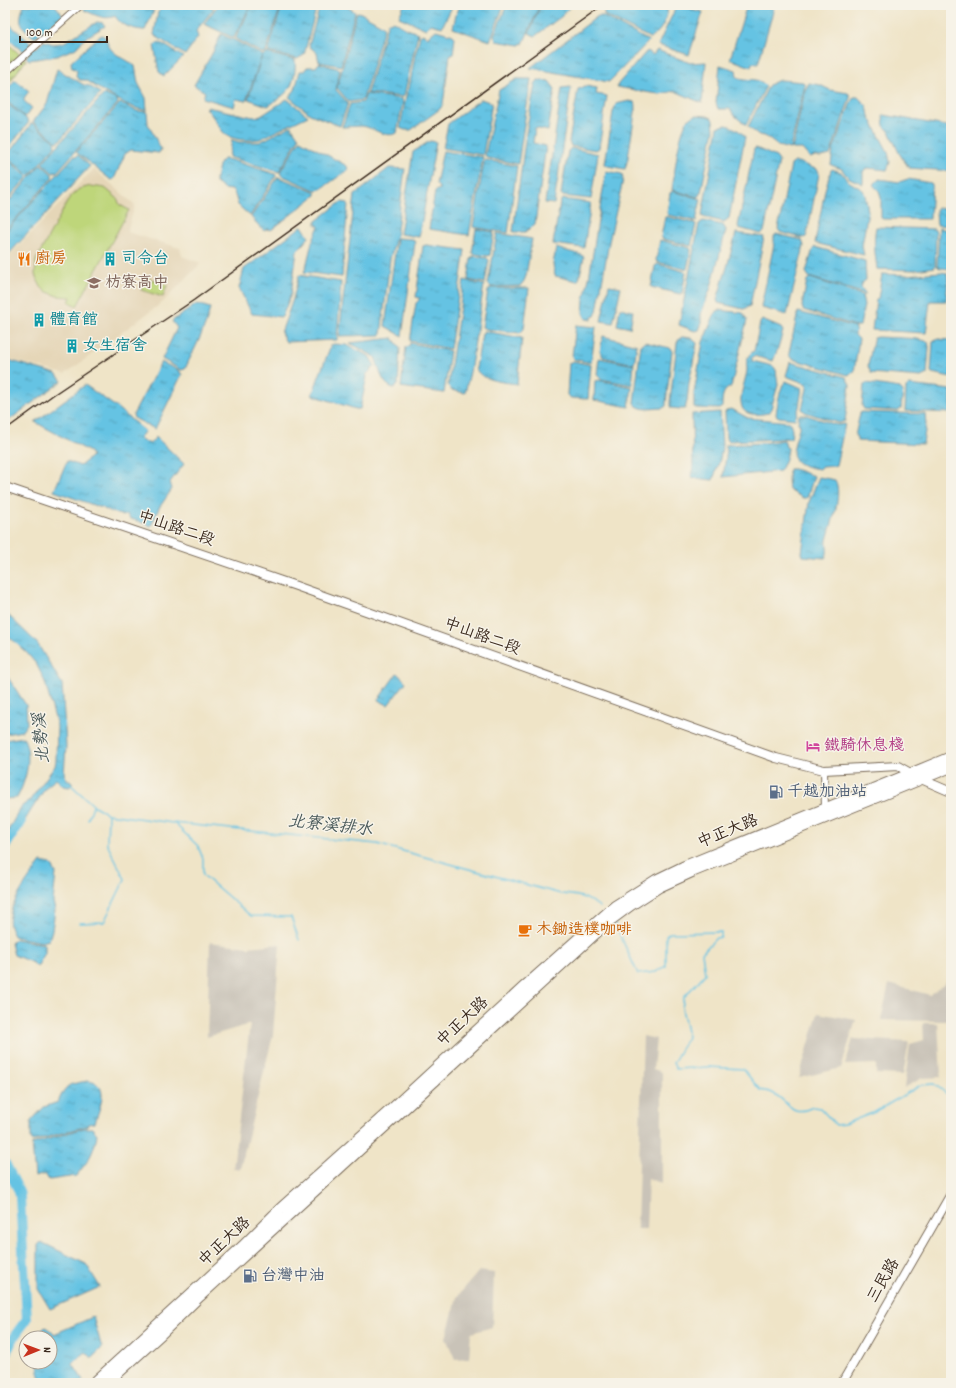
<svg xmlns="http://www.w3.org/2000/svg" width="956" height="1388" viewBox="0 0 956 1388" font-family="Dekko,'LXGW WenKai TC',sans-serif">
	<defs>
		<pattern id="cemetery-stones" width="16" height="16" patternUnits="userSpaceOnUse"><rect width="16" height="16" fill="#bed67a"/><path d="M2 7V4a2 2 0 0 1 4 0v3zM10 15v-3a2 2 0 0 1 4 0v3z" fill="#a4b869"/></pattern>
		<pattern id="water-ripples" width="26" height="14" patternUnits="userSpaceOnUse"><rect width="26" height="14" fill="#65c3e3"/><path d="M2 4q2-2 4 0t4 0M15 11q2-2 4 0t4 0" fill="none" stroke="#549fb7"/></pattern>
	</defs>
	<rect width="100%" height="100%" fill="#f7f3e8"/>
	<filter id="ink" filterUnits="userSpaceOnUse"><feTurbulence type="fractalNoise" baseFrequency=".025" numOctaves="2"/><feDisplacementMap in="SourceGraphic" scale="8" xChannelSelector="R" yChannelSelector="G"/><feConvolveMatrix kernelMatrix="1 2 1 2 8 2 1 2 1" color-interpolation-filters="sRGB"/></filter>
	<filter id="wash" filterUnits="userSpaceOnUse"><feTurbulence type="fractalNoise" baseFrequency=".012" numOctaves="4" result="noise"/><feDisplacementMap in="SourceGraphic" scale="16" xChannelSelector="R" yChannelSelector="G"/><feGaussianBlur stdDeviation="0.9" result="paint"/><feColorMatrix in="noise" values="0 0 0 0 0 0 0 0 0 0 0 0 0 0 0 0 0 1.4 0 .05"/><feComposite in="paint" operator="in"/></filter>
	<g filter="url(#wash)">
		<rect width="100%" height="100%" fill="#efe4c7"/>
		<!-- built -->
		<path fill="#e5d6b7" d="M 94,169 L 135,205 L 127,232 L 180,248 L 182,256 L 201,263 L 163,302 L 65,374 L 5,358 L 5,260 Z"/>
		<!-- industrial -->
		<path fill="#c9c3b8" d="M 210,942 L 248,947 L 280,944 L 273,1035 L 240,1169 L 233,1169 L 250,1024 L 207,1037 Z
			M 951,978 L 951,1021 L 881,1020 L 889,984 L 930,995 Z
			M 818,1013 L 856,1020 L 841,1068 L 799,1078 Z
			M 923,1023 L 938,1023 L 941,1077 L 922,1078 L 904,1088 L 910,1044 L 924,1040 Z
			M 643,1036 L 656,1039 L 653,1069 L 662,1072 L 662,1183 L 648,1179 L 646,1229 L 637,1229 Z
			M 853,1039 L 909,1042 L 903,1075 L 876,1074 L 876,1064 L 845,1065 Z
			M 479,1271 L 494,1273 L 492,1327 L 471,1333 L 469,1358 L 455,1359 L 446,1338 L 457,1297 Z"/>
		<!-- green -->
		<path fill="#bed67a" stroke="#7c804c" d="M 91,186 L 105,188 L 117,198 L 120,205 L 129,210 L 77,306 L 69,302 L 71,297 L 57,296 L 45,291 L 41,287 L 35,275 L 36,260 L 70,197 L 79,189 Z
			M 145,277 L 167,285 L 163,297 L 141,290 Z"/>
		<!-- cemetery -->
		<path fill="url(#cemetery-stones)" stroke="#7c804c" d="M 5,41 L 26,60 L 5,88 Z"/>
		<!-- water -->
		<path fill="url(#water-ripples)" stroke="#507680" d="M 24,5 L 55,5 L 63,15 L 35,38 C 21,26 17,24 24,5 Z
			M 86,5 L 140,5 L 154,11 L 145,30 L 143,30 C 132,29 120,25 115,16 C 106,21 93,14 84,10 Z
			M 165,5 L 207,5 L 214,8 L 196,31 L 198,37 L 185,55 L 154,35 L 158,12 Z
			M 218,5 L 250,5 L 242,23 L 237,31 L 234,38 L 204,24 Z
			M 251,5 L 281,5 L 266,52 L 262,53 L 236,39 L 238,32 L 243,24 Z
			M 282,5 L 317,5 L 304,55 L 297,59 L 268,52 Z
			M 320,5 L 344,5 L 355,12 L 341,66 L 319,62 L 317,53 L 309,46 Z
			M 404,5 L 453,5 L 442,27 L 430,24 L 426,29 L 399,17 Z
			M 460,5 L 504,5 L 490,41 L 453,28 L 456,15 Z
			M 507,5 L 540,5 L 523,44 L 521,43 L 520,45 L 496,41 L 494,35 Z
			M 541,5 L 571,5 L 562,16 L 535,36 L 529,33 Z
			M 611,5 L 667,5 C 670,16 660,34 650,38 L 604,15 L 604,10 Z
			M 677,5 L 703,12 L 689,55 L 658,45 Z
			M 747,5 L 766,5 L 774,8 L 758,64 L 752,63 L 751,67 L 730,59 Z
			M 359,12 L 382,25 L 384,28 L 363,99 L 362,100 L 349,102 L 337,88 L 356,14 Z
			M 598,16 L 603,16 L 649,41 L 609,82 L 530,68 Z
			M 5,20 L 36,48 L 44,41 L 53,44 L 63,43 L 97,22 L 103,23 L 105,26 L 85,38 L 76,48 L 57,56 L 29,60 L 26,57 L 29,54 L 21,50 L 5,36 Z
			M 393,21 L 407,29 L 418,33 L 404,96 L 403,97 L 367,93 L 388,22 L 390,23 Z
			M 436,30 L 453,35 L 455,37 L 453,54 L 450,55 L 443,104 L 440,109 L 411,130 L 405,130 L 400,128 L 407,91 L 409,89 L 415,55 L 420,36 L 422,34 L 428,37 Z
			M 221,34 L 234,40 L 262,55 L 246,101 L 236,99 L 234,107 L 203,98 L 205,92 L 194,85 L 213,52 Z
			M 102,35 L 106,38 C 109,55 123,56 135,66 L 138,83 L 146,98 L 147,110 C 135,112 97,88 86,80 L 80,80 L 76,77 L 77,70 L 72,68 L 71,62 L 96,39 Z
			M 159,43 L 163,44 L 183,57 L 164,76 L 159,72 L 154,45 Z
			M 657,50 L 690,63 L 706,62 L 702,103 L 675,91 L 660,94 L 651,93 L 617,87 L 618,84 L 647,51 L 653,55 Z
			M 266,53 L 295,60 C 296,68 294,83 289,89 C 284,96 275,101 268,106 L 248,99 L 262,56 Z
			M 319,63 L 340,69 L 336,90 L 348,103 L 340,126 L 310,114 L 289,97 L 295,90 L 300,71 L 304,71 L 307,67 L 316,67 Z
			M 720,65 L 736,70 L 737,77 C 749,82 757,76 766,86 L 746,125 L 735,116 L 730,109 L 718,109 L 716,103 Z
			M 57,69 L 84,85 L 89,86 L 100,93 L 99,95 L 59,141 L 57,142 L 33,122 L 47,104 Z
			M 517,79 L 531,79 L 518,164 L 487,158 L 485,155 L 499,90 Z
			M 15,80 L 29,91 L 24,98 L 24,101 L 32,108 L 25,117 L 5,100 L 5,92 Z
			M 538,80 L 549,81 L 555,89 L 548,131 L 535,128 L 533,143 L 546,146 L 535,224 L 525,232 L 513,232 L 526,133 L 535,84 Z
			M 781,80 L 803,82 L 805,85 L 790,149 L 778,146 L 765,136 L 759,135 L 748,127 L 769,85 L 777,81 Z
			M 809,83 L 820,85 L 830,90 L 848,93 L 850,95 L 850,98 L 830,155 L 820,157 L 815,156 L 810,158 L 802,149 L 792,149 L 805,90 Z
			M 585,86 L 597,88 L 596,94 L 607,96 L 599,148 L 596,150 L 571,146 L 569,142 L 578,89 Z
			M 571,87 L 554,204 L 545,203 L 562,88 Z
			M 104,94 L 117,100 L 118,103 L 57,172 L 53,173 L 42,163 Z
			M 366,94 L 402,99 L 402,101 L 403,101 L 397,133 C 385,139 373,127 362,126 C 355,126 348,127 342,127 L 350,104 L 363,102 Z
			M 854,97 L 858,97 L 867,106 L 869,116 L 888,152 L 890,162 L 887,170 L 868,168 L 865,169 L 863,172 L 863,184 C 853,179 848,180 842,169 L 831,165 L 833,150 L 851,102 Z
			M 287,99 L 308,116 L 260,139 C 250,141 231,141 223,132 C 217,125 213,115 206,108 L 207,107 L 253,117 L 261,116 Z
			M 481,99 L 492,103 L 483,155 L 443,148 L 448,124 Z
			M 629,101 L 635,102 L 636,106 L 628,158 L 625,169 L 608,166 L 605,164 L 613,112 L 616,104 Z
			M 5,102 L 27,119 L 29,122 L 6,151 L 5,151 Z
			M 120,103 L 137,111 L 147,112 L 148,124 L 161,149 L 159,153 L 131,150 L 125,154 L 114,179 L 111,180 L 76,152 Z
			M 696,115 L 707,116 L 712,118 L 713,121 L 714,130 L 701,192 L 698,197 L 672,190 C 675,173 678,133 688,120 C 690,117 693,116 696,115 Z
			M 883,115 L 896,117 L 951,127 L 951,171 L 909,168 L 899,153 L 889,131 L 884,126 Z
			M 32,123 L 56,142 L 54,144 L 55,146 L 29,176 L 8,158 L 8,154 Z
			M 726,125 C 732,126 741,131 745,137 L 729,218 L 724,222 L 703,217 L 702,215 L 718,127 Z
			M 291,126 L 299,138 L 279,172 L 229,157 L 232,140 L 239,142 L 260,142 Z
			M 300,140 L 347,166 L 348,170 L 321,189 L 315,190 L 281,175 L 280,172 Z
			M 430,141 L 436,142 L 419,237 L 400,234 L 413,152 Z
			M 571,148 L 598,154 L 591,199 L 563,196 L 561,194 L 568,151 Z
			M 756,148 L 776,157 L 779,161 L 764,232 L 761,234 L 739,228 L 738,226 L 754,149 Z
			M 443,151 L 483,157 L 469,235 L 429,229 L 435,191 L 440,189 L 436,184 Z
			M 78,155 L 90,166 L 5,258 L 5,232 L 74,156 L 76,157 Z
			M 5,159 L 7,159 L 27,176 L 27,178 L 5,202 Z
			M 224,159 L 231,160 L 275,174 L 276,176 L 250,216 L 238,205 L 235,195 L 232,190 L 224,189 L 215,182 L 220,162 Z
			M 486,160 L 517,166 L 508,233 L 473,227 L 484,161 Z
			M 795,162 L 798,162 L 818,170 L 819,174 L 807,234 L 806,237 L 802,238 L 780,232 L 778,229 L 791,165 Z
			M 41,164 L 52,174 L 52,178 L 5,231 L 5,206 Z
			M 389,168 L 405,169 L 396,238 L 390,259 L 381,335 L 339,336 L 355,195 Z
			M 832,169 L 841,172 L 848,181 L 863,190 L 865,195 L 868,211 L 862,246 L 864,255 L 815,243 L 825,190 L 831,170 Z
			M 606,171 L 622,174 L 623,180 L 609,242 L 597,311 L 595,316 L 592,317 L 592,320 L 586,319 L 583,313 L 584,300 L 589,278 Z
			M 278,177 L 314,191 L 316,193 L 316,195 L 271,230 L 267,229 L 264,231 L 251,217 Z
			M 879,179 L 899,182 L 908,179 L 931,183 L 932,184 L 930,217 L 930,219 L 883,219 L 881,218 L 881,197 L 879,191 L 873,185 Z
			M 672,191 L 701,199 L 696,221 L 668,215 L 667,213 L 670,193 Z
			M 562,199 L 591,203 L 584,248 L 553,244 L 560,203 Z
			M 341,202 L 348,203 L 342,277 L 304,272 L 306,267 L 312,242 L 319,226 L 316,225 L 316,221 Z
			M 937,208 L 951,210 L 951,226 L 937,225 L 936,210 Z
			M 665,217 L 668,217 L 694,223 L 696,224 L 691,246 L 663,239 L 661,237 Z
			M 703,221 L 723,225 L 726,230 L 711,287 L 701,314 L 701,325 L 699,330 L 695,331 L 679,325 L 699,224 Z
			M 302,226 L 309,237 L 297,251 L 291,294 L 282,317 L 252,314 L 239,288 L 244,269 Z
			M 876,227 L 934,229 L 936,232 L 935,267 L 915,270 L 877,269 C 875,252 873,243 876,227 Z
			M 939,228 L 941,228 L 951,232 L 951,269 L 940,268 L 937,266 Z
			M 476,229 L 494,232 L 490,255 L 487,256 L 474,254 L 472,253 Z
			M 497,233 L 532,239 L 526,276 L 524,281 L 520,286 L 491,287 L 488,284 Z
			M 736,233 L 764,237 L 750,306 L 744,309 L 718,303 L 717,300 L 727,267 Z
			M 776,234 L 802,240 L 804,246 L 787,315 L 762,308 L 761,307 L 774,244 L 774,236 Z
			M 397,238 L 413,239 L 415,243 L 402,336 L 385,326 Z
			M 660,240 L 690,248 L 691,250 L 687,269 L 685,269 L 657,262 L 656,260 Z
			M 426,245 L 465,250 L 450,349 L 410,341 L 416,303 L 419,300 L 419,298 L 416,297 L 423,246 Z
			M 815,247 L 865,261 L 866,280 L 863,282 L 861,287 L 865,293 L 865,296 L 862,293 L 809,277 L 806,272 L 813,249 Z
			M 556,248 L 582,255 L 584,257 L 579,279 L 577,281 L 555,276 L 553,264 Z
			M 473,256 L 487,258 L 489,260 L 485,283 L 468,280 L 471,258 L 473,258 Z
			M 658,264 L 686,272 L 682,293 L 680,294 L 651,287 L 655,266 Z
			M 941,272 L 947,273 L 948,280 L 946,301 L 930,301 L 926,333 L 872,330 L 876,300 L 878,299 L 882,274 L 907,275 Z
			M 299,275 L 341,282 L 337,340 L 286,342 L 281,333 L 293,299 Z
			M 810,278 L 862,295 L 864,305 L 860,326 L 856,326 L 803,310 L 802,306 L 807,280 Z
			M 464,280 L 484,285 L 470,372 L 465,393 L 451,390 L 448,385 Z
			M 609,285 L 621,287 L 613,323 L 601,321 Z
			M 490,288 L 529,288 L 524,329 L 520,333 L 486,329 L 482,327 L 488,291 Z
			M 197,304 L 210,308 C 206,329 194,349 185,369 L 181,370 L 162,359 L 177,328 L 172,321 Z
			M 620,308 L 633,311 L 630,328 L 617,325 Z
			M 719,310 L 743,313 L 747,320 L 731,387 C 722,390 722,398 722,407 L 719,409 L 696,408 L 694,407 L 694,393 L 703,342 L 715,313 Z
			M 798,312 L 856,327 L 855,335 L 859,339 L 854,372 L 848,375 L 792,359 L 789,355 L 789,353 Z
			M 762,320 L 781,328 L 783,331 L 777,351 L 773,361 L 754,356 L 752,358 L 752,361 L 773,366 L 776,370 L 778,385 L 770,412 C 763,415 745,417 742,407 C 738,396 746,381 747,370 C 747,366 746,364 747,360 C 748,356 750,353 754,351 L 760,323 Z
			M 576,325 L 596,327 L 591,363 L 573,359 L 572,356 Z
			M 484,331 L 522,338 L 517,384 C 506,382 479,381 476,368 L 482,334 Z
			M 603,336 L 637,345 L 634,364 L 603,357 L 600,351 Z
			M 682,337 L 691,338 L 697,343 L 689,383 L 687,401 L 685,409 L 681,409 L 671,408 L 670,406 L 670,402 L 677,343 L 679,339 Z
			M 878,337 C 889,338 919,337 928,342 L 929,347 L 927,374 L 921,377 L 871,373 L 868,366 L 873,341 L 874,338 Z
			M 393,338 L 400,348 L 398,385 L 393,388 C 381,384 379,367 375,357 L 350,343 Z
			M 938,339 L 951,340 L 951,377 L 932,373 L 931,372 L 933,342 Z
			M 645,342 L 670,348 L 672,351 L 666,403 L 666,406 L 663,408 C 653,408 640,412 634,403 L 641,344 Z
			M 410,343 L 450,351 L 444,393 L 401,387 L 406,347 L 409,346 Z
			M 334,344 L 346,345 L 369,356 L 375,366 L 366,375 L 367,376 L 360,409 L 356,409 L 312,395 L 331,345 Z
			M 599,358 L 634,365 L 632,385 L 601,379 L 597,375 Z
			M 5,359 L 56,374 L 62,381 L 5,423 Z
			M 573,361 L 591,365 L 588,399 L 571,398 L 567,395 L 569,363 Z
			M 161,362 L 180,371 L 180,373 L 182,374 L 155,429 L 134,418 L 133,415 Z
			M 790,362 L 846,377 L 850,385 L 845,421 L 839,423 L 805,412 L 802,409 L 807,389 L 807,384 L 786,376 Z
			M 600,380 L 632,387 L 629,407 L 594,400 L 595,381 Z
			M 786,381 L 802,388 L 799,407 L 795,419 L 779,417 L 776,415 C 777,407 780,385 786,381 Z
			M 867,383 L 900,388 L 903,391 L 901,409 L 898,411 L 864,409 L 862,406 L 864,385 Z
			M 85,385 L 116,407 L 145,431 L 139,438 L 150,444 L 156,437 L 184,464 L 170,482 L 172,489 L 159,508 L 151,526 L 129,518 L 127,514 L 123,516 L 104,509 L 102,507 L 99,507 L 54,491 L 67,461 L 80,466 L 92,456 L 90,452 L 35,422 Z
			M 909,385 L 951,390 L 951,413 L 905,411 L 906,388 Z
			M 730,409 L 735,411 L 748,418 L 790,422 L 792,430 L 791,438 C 770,440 750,440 729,441 L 726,439 L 725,412 Z
			M 720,412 L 722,447 L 720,459 L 713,480 L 693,478 L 691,475 L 693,468 L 692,414 Z
			M 862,412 L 925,414 L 926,424 L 923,444 L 857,441 L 857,437 L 855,436 L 860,413 Z
			M 799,415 L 806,415 L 837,425 L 845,424 L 836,465 C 830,468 824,465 819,469 C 783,463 793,453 800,424 L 798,423 Z
			M 784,440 L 786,447 L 788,448 C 787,457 785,463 780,471 L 723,477 L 726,457 L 726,445 L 764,443 Z
			M 789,469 L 794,469 L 814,476 L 807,498 L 803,498 L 789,490 L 788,479 Z
			M 819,477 L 835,480 C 843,495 831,524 827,540 C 826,546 829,553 825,558 L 803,556 L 802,553 L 809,502 Z
			M 5,612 L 37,643 L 62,684 L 66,746 L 64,774 L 67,779 L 72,783 L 72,785 L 69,787 L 63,786 L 56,779 L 46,787 L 25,820 L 5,846 L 5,836 L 21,807 L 30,800 L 55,766 L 56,760 L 57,726 L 45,682 L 37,665 L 27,653 L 5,633 Z
			M 5,673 L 26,705 L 27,724 L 22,731 L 5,734 Z
			M 397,673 L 406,682 L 388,705 L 378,700 Z
			M 23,737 C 33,755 26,781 17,798 L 5,799 L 5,740 Z
			M 41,862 L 51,864 L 56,873 L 53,902 L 55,910 L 52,930 L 49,940 L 42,942 L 15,937 C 11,931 8,924 10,916 C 14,897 30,877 41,862 Z
			M 15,939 L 45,944 L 45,953 L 37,967 L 33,963 L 14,955 L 11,943 Z
			M 87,1081 C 112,1083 99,1108 95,1123 L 88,1124 L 87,1126 L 34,1141 L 31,1140 L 31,1121 L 44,1107 L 58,1102 C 67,1083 67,1085 87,1081 Z
			M 84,1128 L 92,1128 L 97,1134 C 94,1154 88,1161 76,1176 L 49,1180 L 45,1174 L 35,1177 L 32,1144 Z
			M 41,1242 L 86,1264 L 100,1287 L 50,1309 L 38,1289 L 38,1245 Z
			M 93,1317 L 102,1348 L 92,1358 L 86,1352 L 72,1363 L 83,1380 L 80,1383 L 45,1383 L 39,1376 L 39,1362 L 50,1362 L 50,1338 L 39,1338 L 39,1332 L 45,1326 L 54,1334 Z"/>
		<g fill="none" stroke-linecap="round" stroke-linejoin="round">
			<!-- stream -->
			<path stroke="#65c3e3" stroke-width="1.5" d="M 70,784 L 93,805 L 108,814 L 173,823 L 377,844 L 561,894 C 578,895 586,897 600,907
				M 88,819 L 93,806
				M 174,823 L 198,846 L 203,859 L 203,875 L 251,916 L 291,917 L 299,940
				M 80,923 L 104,922 L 125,879 L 107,844 L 108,815
				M 615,924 L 638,974 L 656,972 L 666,966 L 666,936 L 670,933 L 721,932 L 721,937 L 716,938 L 702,953 L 705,974 L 684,997 L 682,1008 L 688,1037 L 673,1063 L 676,1069 L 709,1067 L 743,1069 L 760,1090 C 763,1091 767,1091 770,1092 C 788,1098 789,1119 813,1107 L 820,1108 L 836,1125 L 844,1124 L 875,1112 L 921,1085 L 934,1084 L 951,1097"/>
			<!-- river -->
			<path stroke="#65c3e3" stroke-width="10" d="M 5,847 L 21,821
				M 5,1163 L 19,1191 L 20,1197 L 27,1319 L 13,1338 L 5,1357"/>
		</g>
	</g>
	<g filter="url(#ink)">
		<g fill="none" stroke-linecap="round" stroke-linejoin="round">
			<!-- minor casing -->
			<g stroke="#7a6b59" stroke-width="8">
				<path id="minor" d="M 5,73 L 81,5
					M 824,770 L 825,809"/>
			</g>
			<!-- tertiary casing -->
			<g stroke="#7a6b59" stroke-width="10">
				<path id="tertiary" d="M 5,487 L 296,586 L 776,758 L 824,770 L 898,766 L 921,779 L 951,792
					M 842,1383 L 951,1194"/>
			</g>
			<!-- primary casing -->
			<g stroke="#7a6b59" stroke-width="12">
				<path id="primary" d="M 94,1383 L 243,1246 L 280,1209 L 395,1106 L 523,988 L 615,906 L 656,880 L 685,866 L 951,757
					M 107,1383 L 161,1334 L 200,1296 L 608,922 L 631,905 L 659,887 L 694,871 L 951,767"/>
			</g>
			<!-- minor -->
			<use href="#minor" stroke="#fff" stroke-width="6"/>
			<!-- tertiary -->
			<use href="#tertiary" stroke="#fff" stroke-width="8"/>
			<!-- primary -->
			<use href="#primary" stroke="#fff" stroke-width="10"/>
			<!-- rail -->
			<path stroke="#3b2a1e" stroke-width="1.5" d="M 5,430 L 53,395 L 194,300 L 603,5"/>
		</g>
	</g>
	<!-- icons -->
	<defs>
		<g id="restaurant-bare" transform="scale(1.08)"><path d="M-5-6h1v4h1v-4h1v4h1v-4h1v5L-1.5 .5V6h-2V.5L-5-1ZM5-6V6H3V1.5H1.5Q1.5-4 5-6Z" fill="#e8710a" stroke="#f7f3e8" stroke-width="2.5" paint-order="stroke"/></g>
		<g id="building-bare" transform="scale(1.08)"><path d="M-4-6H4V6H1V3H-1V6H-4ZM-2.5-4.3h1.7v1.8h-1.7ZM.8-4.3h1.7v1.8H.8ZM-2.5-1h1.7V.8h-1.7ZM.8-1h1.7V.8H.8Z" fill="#0f9aa8" stroke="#f7f3e8" stroke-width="2.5" paint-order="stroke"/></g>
		<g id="school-bare" transform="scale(1.08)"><path d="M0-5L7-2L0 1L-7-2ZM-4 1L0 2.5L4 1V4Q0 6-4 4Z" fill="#8d6e63" stroke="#f7f3e8" stroke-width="2.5" paint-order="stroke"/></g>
		<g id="hotel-bare" transform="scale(1.08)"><path d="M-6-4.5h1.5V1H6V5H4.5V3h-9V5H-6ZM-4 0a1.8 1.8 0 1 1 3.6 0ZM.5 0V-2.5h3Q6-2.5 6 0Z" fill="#d1479c" stroke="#f7f3e8" stroke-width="2.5" paint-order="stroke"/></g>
		<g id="fuel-bare" transform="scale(1.08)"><path d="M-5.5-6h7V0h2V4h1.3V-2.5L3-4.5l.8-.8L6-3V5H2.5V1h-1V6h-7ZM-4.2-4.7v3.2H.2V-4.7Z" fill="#5c6f8a" stroke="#f7f3e8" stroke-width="2.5" paint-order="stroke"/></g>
		<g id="cafe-bare" transform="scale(1.08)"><path d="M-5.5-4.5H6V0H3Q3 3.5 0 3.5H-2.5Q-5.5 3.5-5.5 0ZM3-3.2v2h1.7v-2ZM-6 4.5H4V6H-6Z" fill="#e8710a" stroke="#f7f3e8" stroke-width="2.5" paint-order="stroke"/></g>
	</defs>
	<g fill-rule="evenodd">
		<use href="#restaurant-bare" x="24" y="259"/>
		<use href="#building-bare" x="110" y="259"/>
		<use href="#school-bare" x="94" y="283"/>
		<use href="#building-bare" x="39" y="320"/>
		<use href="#building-bare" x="72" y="346"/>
		<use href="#hotel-bare" x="813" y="746"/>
		<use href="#fuel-bare" x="776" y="792"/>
		<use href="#cafe-bare" x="525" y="930"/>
		<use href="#fuel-bare" x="250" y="1276"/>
	</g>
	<g text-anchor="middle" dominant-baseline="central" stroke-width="3" stroke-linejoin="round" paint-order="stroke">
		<!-- food labels -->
		<g font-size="16" fill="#c56008" stroke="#f7f3e8" text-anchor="start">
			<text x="35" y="259">廚房</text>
			<text x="536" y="930">木鋤造樸咖啡</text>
		</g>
		<!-- culture labels -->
		<g font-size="16" fill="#0d838f" stroke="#f7f3e8" text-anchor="start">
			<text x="121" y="259">司令台</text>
			<text x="50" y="320">體育館</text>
			<text x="83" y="346">女生宿舍</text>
		</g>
		<!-- education labels -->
		<g font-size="16" fill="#785e54" stroke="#f7f3e8" text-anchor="start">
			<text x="105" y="283">枋寮高中</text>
		</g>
		<!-- street labels -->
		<g font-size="16" fill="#3b2a1e" stroke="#f7f3e8">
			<text transform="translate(176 529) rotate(19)">中山路二段</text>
			<text transform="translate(482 637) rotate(20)">中山路二段</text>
			<text transform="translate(728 832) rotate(-22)">中正大路</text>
			<text transform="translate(463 1022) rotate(-43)">中正大路</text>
			<text transform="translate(225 1242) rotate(-43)">中正大路</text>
			<text transform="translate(884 1281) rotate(-60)">三民路</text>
		</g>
		<!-- hotel labels -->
		<g font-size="16" fill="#b23c85" stroke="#f7f3e8" text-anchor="start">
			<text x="824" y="746">鐵騎休息棧</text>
		</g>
		<!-- service labels -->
		<g font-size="16" fill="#4e5e75" stroke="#f7f3e8" text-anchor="start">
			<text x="787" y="792">千越加油站</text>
			<text x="261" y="1276">台灣中油</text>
		</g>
		<!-- water labels -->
		<g font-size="17" font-style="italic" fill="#485859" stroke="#f7f3e8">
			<text transform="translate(43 738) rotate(-95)">北勢溪</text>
			<text transform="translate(330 827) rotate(6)">北寮溪排水</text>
		</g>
	</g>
	<!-- margin -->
	<rect width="956" height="1388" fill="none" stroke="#f7f3e8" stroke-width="20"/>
	<!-- north arrow -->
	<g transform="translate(38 1350) rotate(89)"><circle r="19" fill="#f7f3e8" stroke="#aca397"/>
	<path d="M0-3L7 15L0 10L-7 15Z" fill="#c8321e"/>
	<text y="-6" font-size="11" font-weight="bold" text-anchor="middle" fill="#3b2a1e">N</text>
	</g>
	<!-- scale -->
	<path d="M20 36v6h87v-6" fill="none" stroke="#3b2a1e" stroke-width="2"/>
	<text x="26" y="36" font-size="12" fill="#3b2a1e" stroke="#f7f3e8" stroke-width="3" paint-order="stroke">100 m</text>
</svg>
